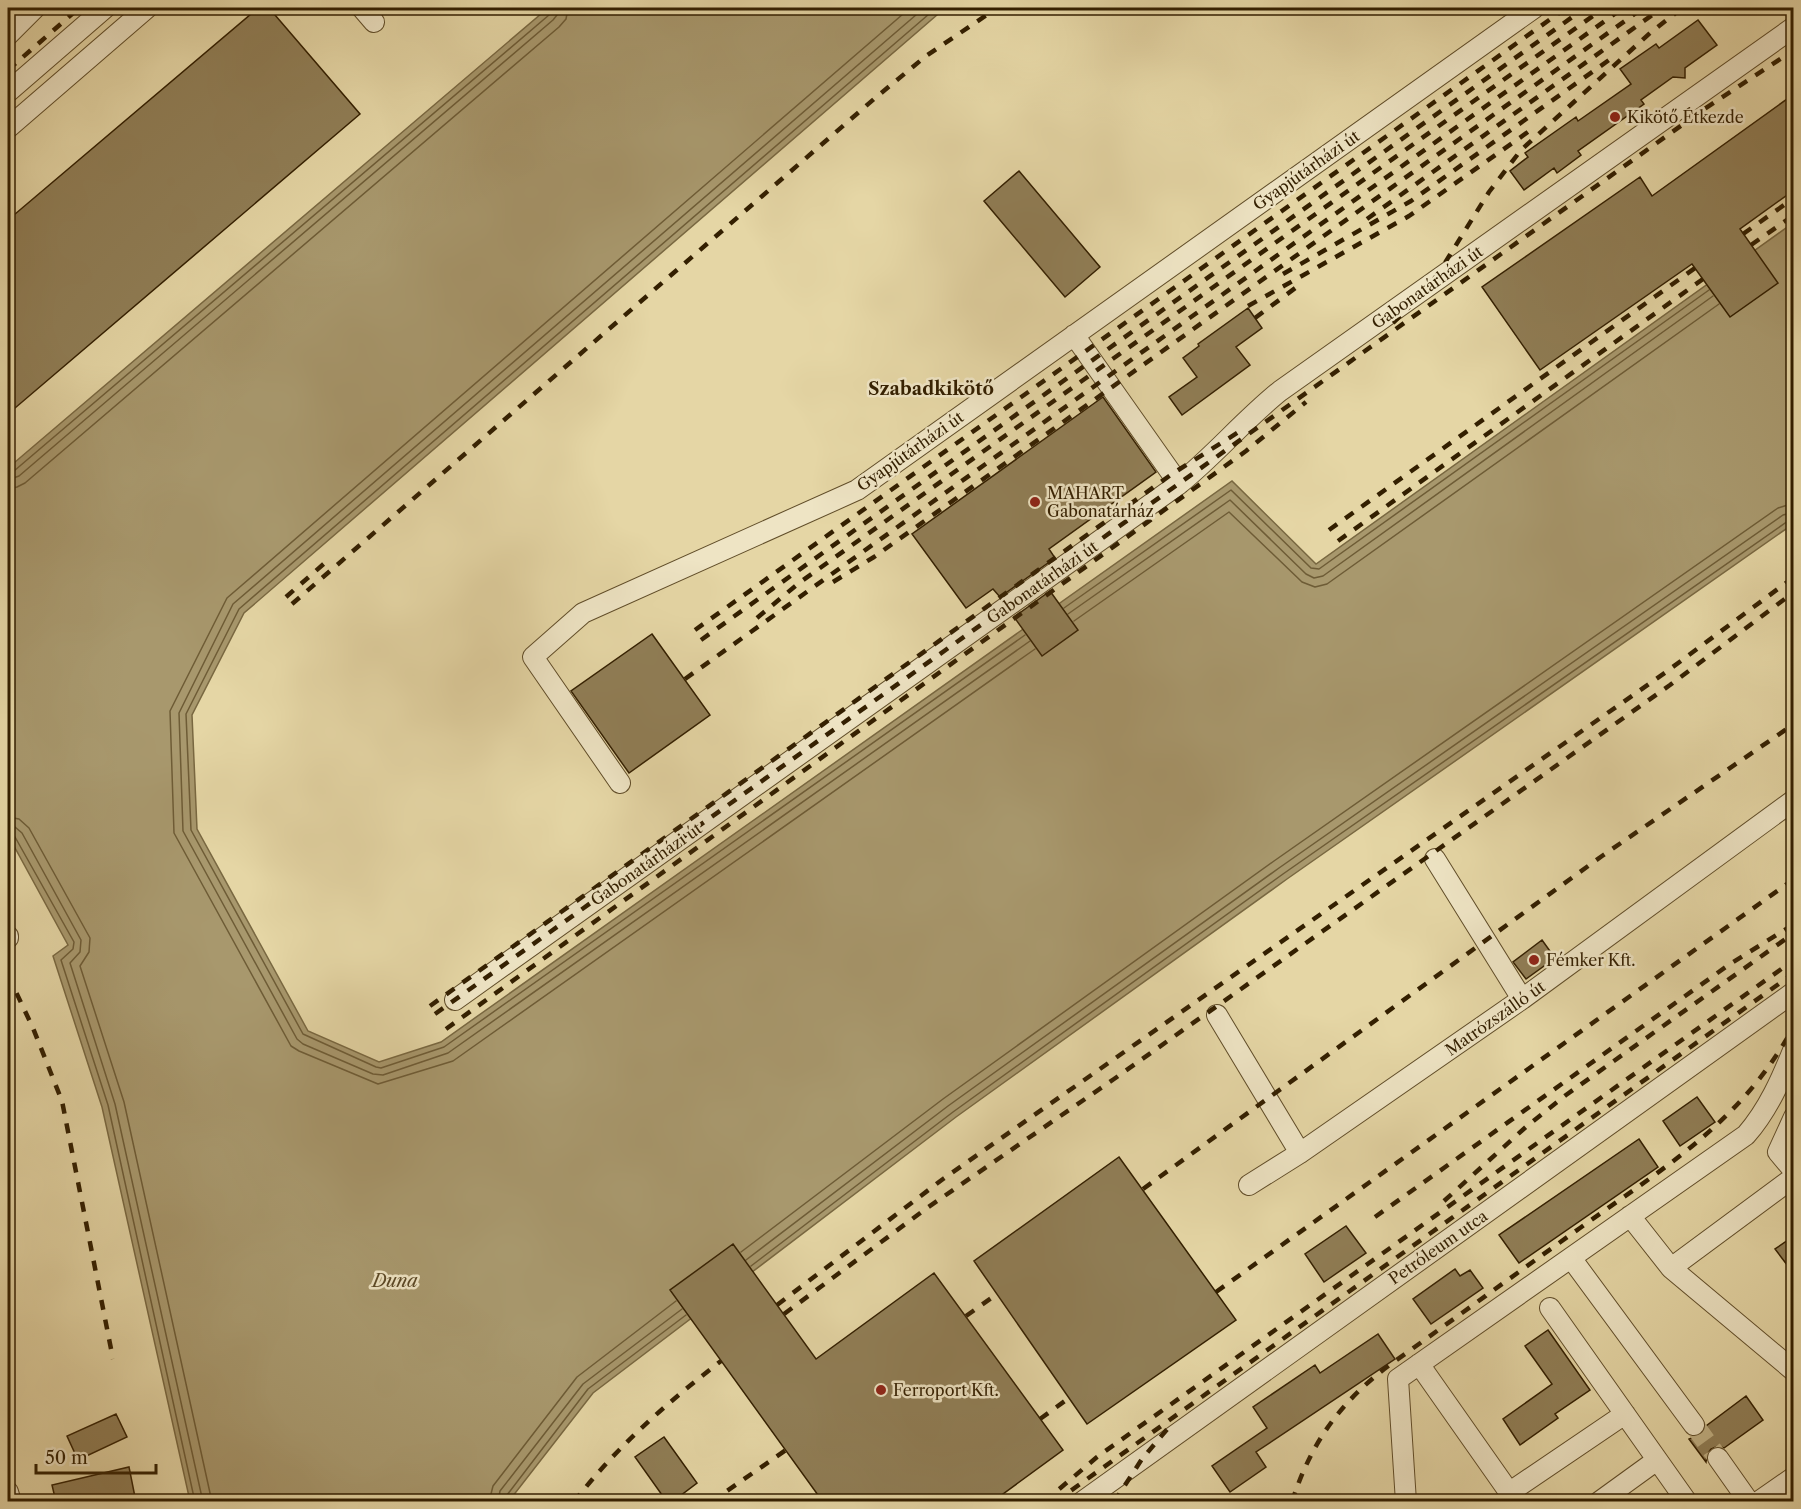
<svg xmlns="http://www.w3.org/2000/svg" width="1801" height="1509" viewBox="0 0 1801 1509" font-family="'Libre Caslon Text',serif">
	<rect width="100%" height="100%" fill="#e5d6a5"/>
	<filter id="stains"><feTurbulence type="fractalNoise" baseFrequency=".00333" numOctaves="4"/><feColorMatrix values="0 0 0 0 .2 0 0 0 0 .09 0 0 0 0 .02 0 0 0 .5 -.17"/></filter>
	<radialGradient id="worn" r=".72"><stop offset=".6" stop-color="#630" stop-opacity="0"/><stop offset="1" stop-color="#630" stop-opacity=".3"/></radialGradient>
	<!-- water -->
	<path fill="#a8986d" stroke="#796841" stroke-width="1.5" d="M 548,8 L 945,8 L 244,613 L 192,715 L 197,829 L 308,1031 L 379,1062 L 441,1042 L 1232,481 L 1316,564 L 1793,223 L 1793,524 L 1287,879 L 956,1117 L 593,1393 L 509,1501 L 190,1501 L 102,1107 L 53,956 L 68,945 L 8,835 L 8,468 Z"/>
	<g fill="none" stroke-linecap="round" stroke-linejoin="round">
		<!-- shore -->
		<path stroke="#6e5c36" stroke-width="1.5" d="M 910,8 L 227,598 L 170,711 L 174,833 L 291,1046 L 299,1051 L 378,1084 L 453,1061 L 1035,649
			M 924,8 L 233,604 L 179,713 L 183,831 L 297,1039 L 303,1044 L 373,1074 L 383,1075 L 448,1053 L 1030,641
			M 936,8 L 239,609 L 186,714 L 191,830 L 303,1034 L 376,1067 L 381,1068 L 444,1047 L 1025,635
			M 8,472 L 14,471 L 549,15 L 551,8
			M 8,480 L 19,476 L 553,20 L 557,15 L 559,8
			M 8,489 L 17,487 L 25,483 L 559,27 L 566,19 L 568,8
			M 1064,608 L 1231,490 L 1311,568 L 1319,569 L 1709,290
			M 1068,614 L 1230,500 L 1306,574 L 1314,578 L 1323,576 L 1713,296
			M 1074,621 L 1229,512 L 1302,582 L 1315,587 L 1327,584 L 1719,304
			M 8,817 L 19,819 L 29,828 L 90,938 L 89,952 L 80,966 L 124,1102 L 212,1502
			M 8,826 L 15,827 L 22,833 L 81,940 L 80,952 L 70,963 L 115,1104 L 203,1502
			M 8,833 L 15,837 L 74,942 L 73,949 L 61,960 L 108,1105 L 195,1502
			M 741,1252 L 943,1099 L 1274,861 L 1778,508 L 1794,503
			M 746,1260 L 948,1106 L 1279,868 L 1783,515 L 1794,512
			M 751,1266 L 953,1112 L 1283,874 L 1788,521 L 1794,520
			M 489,1502 L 493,1486 L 577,1377 L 676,1301
			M 498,1502 L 500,1491 L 583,1384 L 682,1309
			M 505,1502 L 507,1495 L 588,1389 L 686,1315"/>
	</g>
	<!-- building -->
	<path fill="#907e56" stroke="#331f00" stroke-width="1.5" d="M 258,8 L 269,8 L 360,114 L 8,414 L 8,220 Z
		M 1698,20 L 1717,45 L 1685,68 L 1685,78 L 1673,77 L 1641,100 L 1644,104 L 1578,151 L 1581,155 L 1557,173 L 1554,168 L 1524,190 L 1510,171 L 1528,157 L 1525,153 L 1576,117 L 1578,121 L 1631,84 L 1620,69 L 1656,44 L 1659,48 Z
		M 1794,94 L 1794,190 L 1740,229 L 1778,283 L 1730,317 L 1692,264 L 1540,370 L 1482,287 L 1640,177 L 1652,196 Z
		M 1019,171 L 1100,267 L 1065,297 L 984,201 Z
		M 1248,308 L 1262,328 L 1236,347 L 1250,365 L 1182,415 L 1169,397 L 1197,377 L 1183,358 L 1199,346 L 1198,344 Z
		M 1103,397 L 1156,472 L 1049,549 L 1055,558 L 1000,597 L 993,589 L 966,608 L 912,534 Z
		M 1050,591 L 1078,630 L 1042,656 L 1014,617 Z
		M 652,634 L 710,715 L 629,773 L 571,691 Z
		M 1542,940 L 1555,958 L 1526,979 L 1513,962 Z
		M 1697,1097 L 1715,1122 L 1680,1146 L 1663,1121 Z
		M 1639,1139 L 1658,1167 L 1519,1263 L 1499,1235 Z
		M 1119,1157 L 1236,1320 L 1087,1424 L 974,1261 Z
		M 1346,1226 L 1366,1253 L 1324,1282 L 1305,1254 Z
		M 1794,1236 L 1794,1274 L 1775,1249 Z
		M 733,1244 L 816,1359 L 934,1273 L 1063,1450 L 992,1502 L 823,1502 L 670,1290 Z
		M 1455,1269 L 1460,1276 L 1470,1270 L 1483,1288 L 1431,1324 L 1413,1299 Z
		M 1548,1330 L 1590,1390 L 1555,1414 L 1558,1418 L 1520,1445 L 1503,1419 L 1552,1384 L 1525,1346 Z
		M 1378,1334 L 1395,1359 L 1256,1452 L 1266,1467 L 1230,1492 L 1212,1466 L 1267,1428 L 1253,1407 L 1315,1365 L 1320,1373 Z
		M 1746,1396 L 1763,1420 L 1724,1448 L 1718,1446 L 1711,1449 L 1707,1454 L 1706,1462 L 1689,1439 L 1702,1434 L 1706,1426 Z
		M 116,1414 L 127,1437 L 78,1460 L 67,1436 Z
		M 664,1437 L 697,1483 L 672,1502 L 667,1502 L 635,1457 Z
		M 129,1467 L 136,1502 L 56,1502 L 52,1485 Z"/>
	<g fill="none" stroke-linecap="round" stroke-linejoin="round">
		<!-- minor-tunnel -->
		<path stroke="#c1b184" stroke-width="20" stroke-dasharray="20 10" stroke-linecap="butt" d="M 1694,1425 L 1718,1458"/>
		<!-- minor casing -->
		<g stroke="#604d29" stroke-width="22">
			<path id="minor" d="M 362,8 L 374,22
				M 8,35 L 35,8
				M 8,92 L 105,8
				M 8,128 L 147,8
				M 1074,335 L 1179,484
				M 620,783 L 533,657 L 583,613 L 857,490 L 1534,8
				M 1435,859 L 1522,999
				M 8,936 L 8,938
				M 455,1000 L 1179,484 C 1215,455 1244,420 1280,391 L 1794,27
				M 1217,1015 L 1300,1153
				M 1794,1117 L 1778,1152 L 1794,1171
				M 1249,1185 L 1300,1153 L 1522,999 L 1794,800
				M 1630,1216 L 1671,1268 L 1794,1177
				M 1571,1258 L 1694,1425
				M 1671,1268 L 1794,1371
				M 1550,1308 L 1687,1502
				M 1419,1364 L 1516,1502
				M 1718,1458 L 1749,1502
				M 8,1492 L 11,1502
				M 1510,1492 L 1625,1414
				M 1082,1502 L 1794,992
				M 1406,1502 L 1398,1379 L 1746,1135 C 1768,1110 1782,1078 1794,1048
				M 1599,1502 L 1657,1460
				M 1758,1502 L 1794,1477"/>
		</g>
		<!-- minor -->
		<use href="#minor" stroke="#eee4c4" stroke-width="20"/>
		<!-- rail -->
		<path stroke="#331f00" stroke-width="4.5" stroke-dasharray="10 10" stroke-linecap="butt" d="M 8,70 L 79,8
			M 1367,219 L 1662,8
			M 1743,234 L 1794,198
			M 1751,245 L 1794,215
			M 1283,274 L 1411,201 L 1609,60
			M 1248,306 L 1409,216 L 1535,127
			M 1255,318 L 1298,286
			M 1393,323 L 1419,297 L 1438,274 L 1489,192 L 1521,150 L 1650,33 L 1682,8
			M 1329,530 L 1695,268
			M 1338,541 L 1703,279
			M 833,582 L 874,557 L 1643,8
			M 286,597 L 327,561
			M 292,604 L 874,99 L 926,56 L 997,8
			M 757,618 L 799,583 L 1604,8
			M 695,630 L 1566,8
			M 701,640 L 1585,8
			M 685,679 L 1623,8
			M 8,975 L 33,1028 L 62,1101 L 113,1359
			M 430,1006 L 1172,474 L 1245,428
			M 435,1014 L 1703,110 L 1794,50
			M 446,1029 L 1246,451 L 1306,402
			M 1143,1189 L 1602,856 L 1794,724
			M 1444,1201 L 1527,1126 L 1566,1095 L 1794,933
			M 1375,1217 L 1730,964 L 1791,926
			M 1216,1292 L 1794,879
			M 777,1305 L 943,1179 L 1666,672 L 1794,577
			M 784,1314 L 927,1208 L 1114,1079 L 1670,685 L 1794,592
			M 966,1316 L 997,1294
			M 1040,1419 L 1069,1398
			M 574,1502 C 615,1448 668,1402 721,1361
			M 711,1502 L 786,1450
			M 1044,1502 L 1097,1457 L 1794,960
			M 1055,1502 L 1794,973
			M 1114,1502 L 1142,1459 L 1169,1427
			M 1292,1502 C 1311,1442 1341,1401 1391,1364 C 1454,1319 1517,1273 1580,1228 C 1666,1166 1742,1122 1794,1026"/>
	</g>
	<!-- markers -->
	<g fill="#8f2418" stroke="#eee4c4" stroke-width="2">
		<circle cx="1615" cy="117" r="6"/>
		<circle cx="1035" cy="502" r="6"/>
		<circle cx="1534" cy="960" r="6"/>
		<circle cx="881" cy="1390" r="6"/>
	</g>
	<g text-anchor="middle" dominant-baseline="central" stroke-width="5" stroke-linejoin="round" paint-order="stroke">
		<!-- poi labels -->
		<g font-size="16" fill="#331f00" stroke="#eee4c4" text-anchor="start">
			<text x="1627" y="117">Kikötő Étkezde</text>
			<text x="1047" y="493">MAHART<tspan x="1047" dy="18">Gabonatárház</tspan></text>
			<text x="1546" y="960">Fémker Kft.</text>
			<text x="893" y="1390">Ferroport Kft.</text>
		</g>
		<!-- street labels -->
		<g font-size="16" fill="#331f00" stroke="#eee4c4">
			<text transform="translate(1306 170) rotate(-35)">Gyapjútárházi út</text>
			<text transform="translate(1427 287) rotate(-35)">Gabonatárházi út</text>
			<text transform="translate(910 451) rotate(-35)">Gyapjútárházi út</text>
			<text transform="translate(1042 582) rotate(-35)">Gabonatárházi út</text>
			<text transform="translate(646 864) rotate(-35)">Gabonatárházi út</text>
			<text transform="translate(1495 1018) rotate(-35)">Matrózszálló út</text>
			<text transform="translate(1438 1247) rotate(-35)">Petróleum utca</text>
		</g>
		<!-- neighbourhood labels -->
		<g font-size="18" font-weight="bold" fill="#331f00" stroke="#eee4c4">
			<text x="931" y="389">Szabadkikötő</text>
		</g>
		<!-- water labels -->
		<g font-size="18" font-style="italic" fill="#5c4926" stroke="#eee4c4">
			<text x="395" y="1281">Duna</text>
		</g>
	</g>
	<!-- margin -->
	<rect width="1801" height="1509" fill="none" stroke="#e5d6a5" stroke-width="30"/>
	<rect x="9" y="9" width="1783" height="1491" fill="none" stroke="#331f00" stroke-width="3"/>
	<rect x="15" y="15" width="1771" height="1479" fill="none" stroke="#331f00" stroke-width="1.5"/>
	<!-- scale -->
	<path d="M36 1464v9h120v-9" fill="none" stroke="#331f00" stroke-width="3"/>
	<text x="45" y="1464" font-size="18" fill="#331f00" stroke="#eee4c4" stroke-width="4.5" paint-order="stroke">50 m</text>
	<rect width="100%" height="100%" filter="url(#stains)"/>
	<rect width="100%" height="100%" fill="url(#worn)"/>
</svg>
